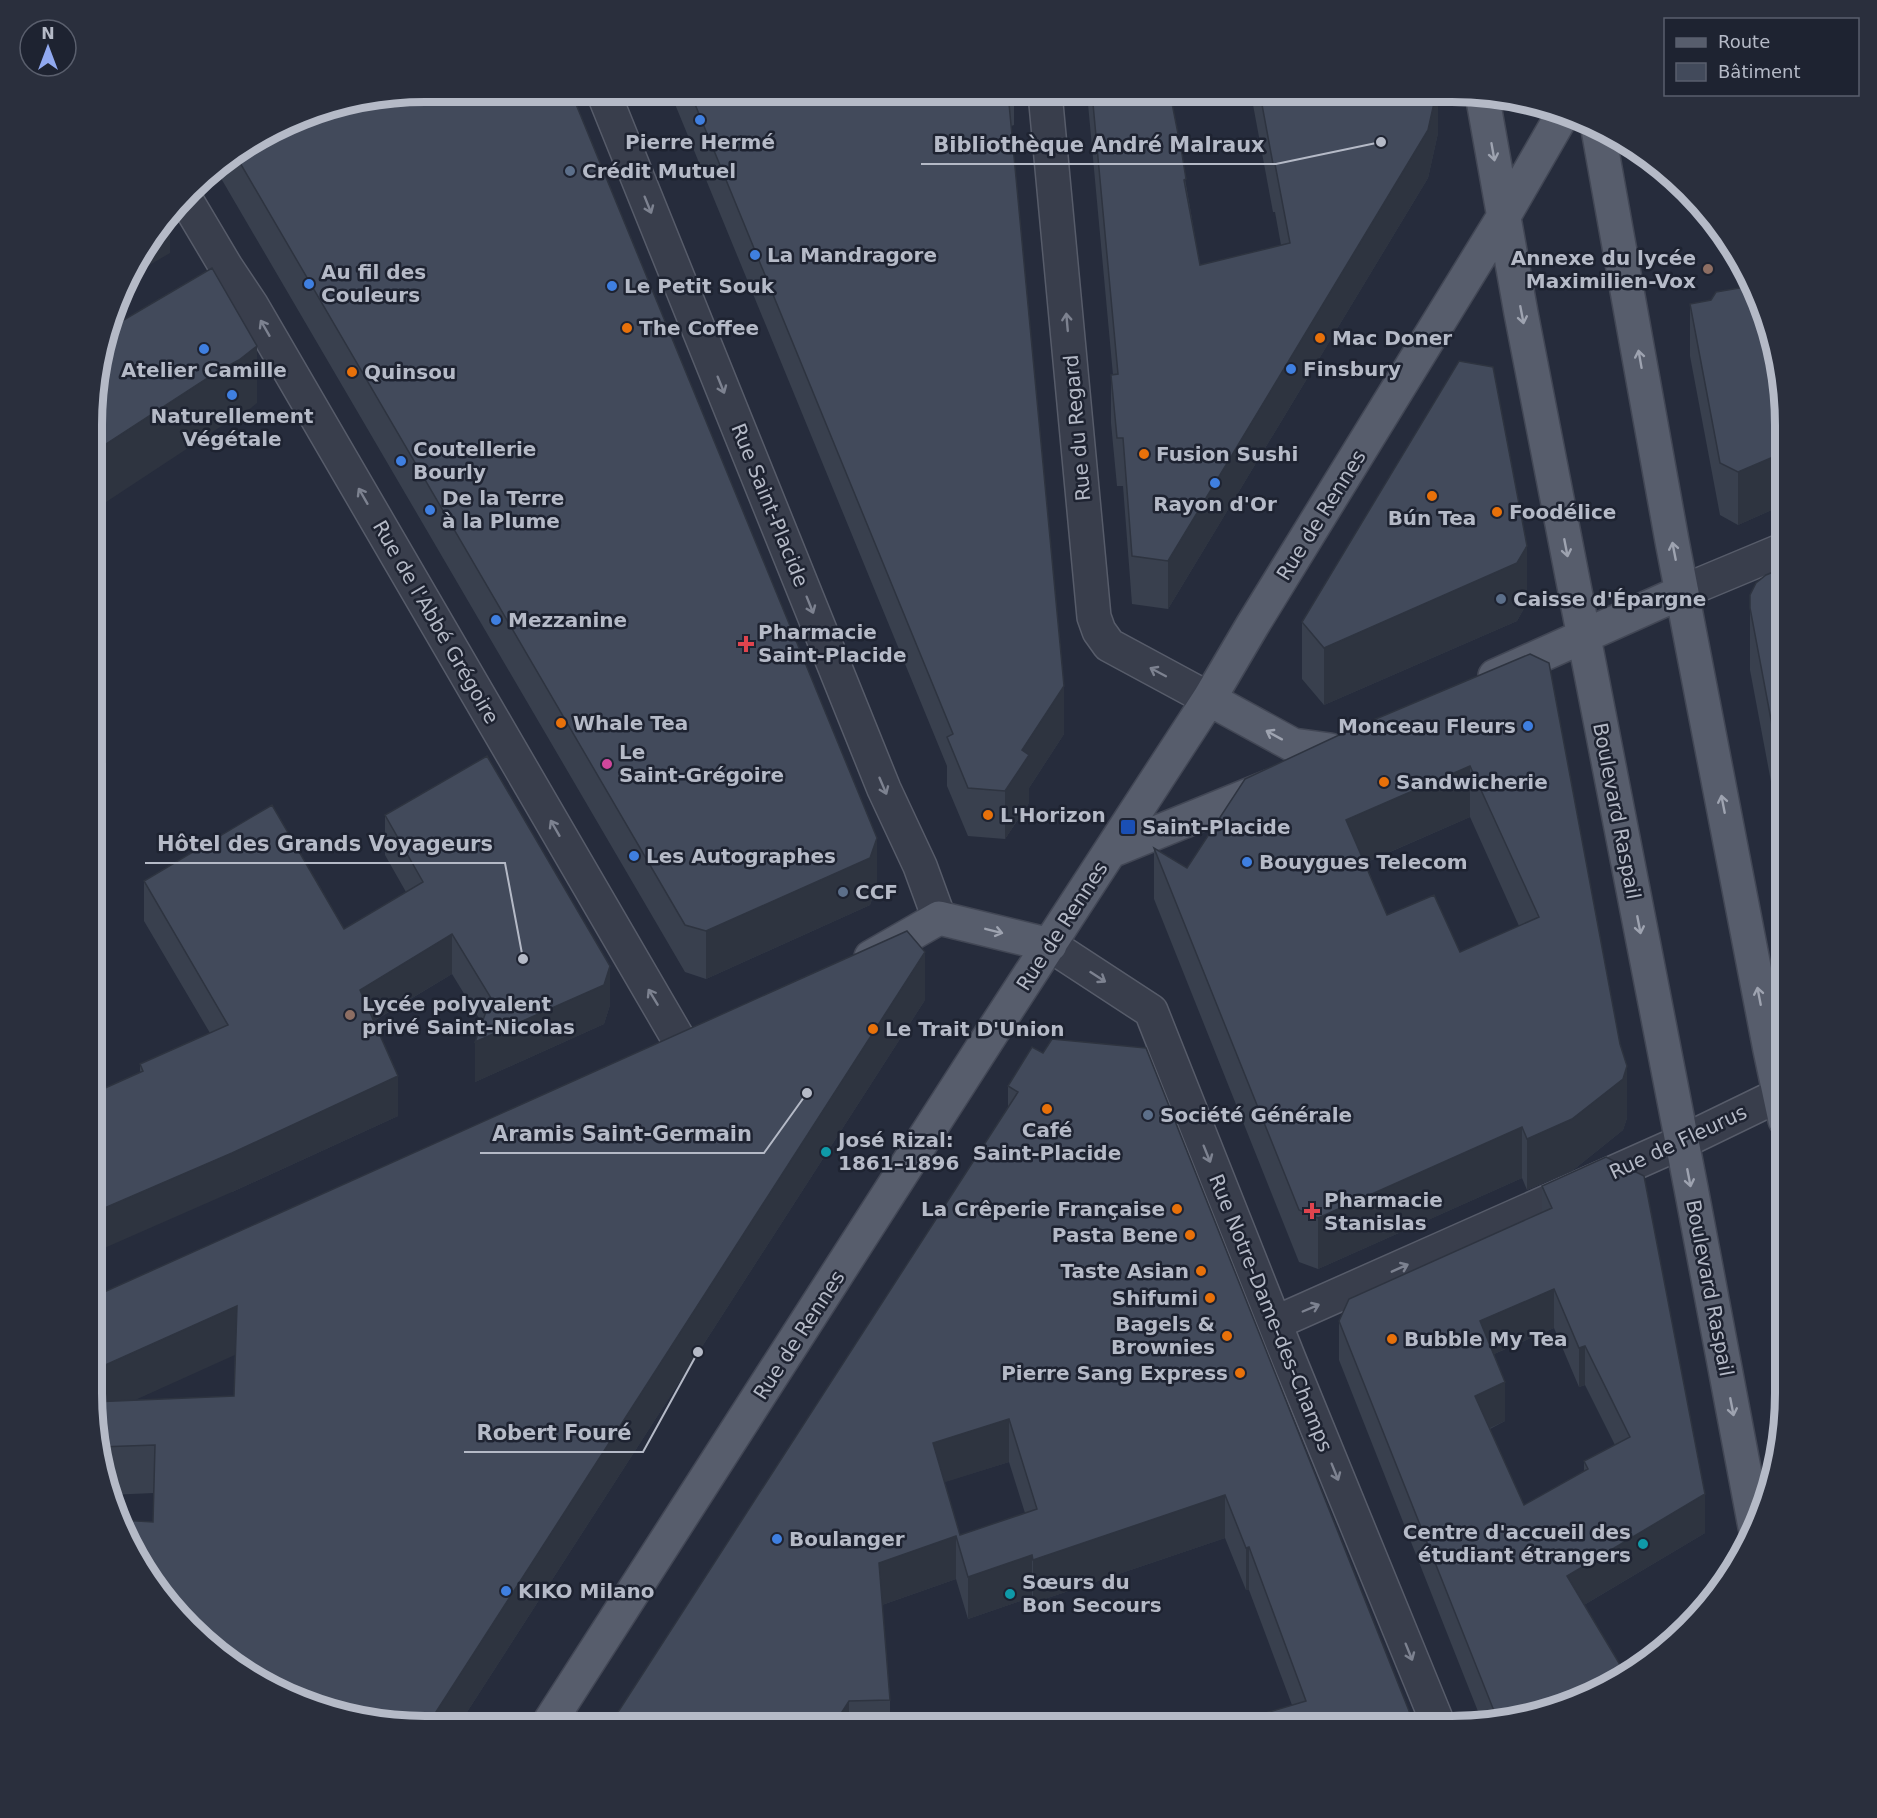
<svg xmlns="http://www.w3.org/2000/svg" width="1877" height="1818" viewBox="0 0 1877 1818" font-family="'DejaVu Sans',sans-serif">
	<rect width="100%" height="100%" fill="#262c3c"/>
	<g fill="none" stroke-linecap="round" stroke-linejoin="round">
		<!-- minor casing -->
		<g stroke="#575c6a" stroke-width="36">
			<path id="minor" d="M 603,92 L 884,789 L 920,866 L 939,918
				M 1045,93 L 1094,617 L 1099,631 L 1109,645 L 1209,699
				M 185,198 L 226,267 L 252,306 L 683,1047
				M 1682,592 L 1785,549
				M 1050,945 L 1151,1011 L 1289,1359 L 1439,1726
				M 1275,1323 L 1682,1142 L 1785,1092"/>
		</g>
		<!-- major casing -->
		<g stroke="#424755" stroke-width="36">
			<path id="major" d="M 1482,94 L 1521,313 L 1691,1188 L 1755,1527
				M 1598,129 L 1672,541 L 1770,1050 L 1785,1120
				M 1495,676 L 1682,592
				M 1209,699 L 1293,745 L 1330,750
				M 1111,851 L 1271,786
				M 871,957 L 939,918 L 1050,945
				M 547,1726 L 993,1031 L 1209,699 L 1252,626 L 1504,216 L 1561,117"/>
		</g>
		<!-- minor -->
		<use href="#minor" stroke="#393e4c" stroke-width="33"/>
		<!-- major -->
		<use href="#major" stroke="#575d6c" stroke-width="33"/>
	</g>
	<!-- wall -->
	<path fill="#39404e" fill-rule="evenodd" d="M 670,92 L 1014,93 L 1014,125 L 1011,126 L 1064,734 L 1029,788 L 1029,803 L 1005,839 L 968,836 L 947,786 L 947,766 Z
		M 1087,93 L 1170,93 L 1200,265 L 1281,245 L 1275,212 L 1273,212 L 1251,94 L 1438,94 L 1438,133 L 1428,178 L 1168,609 L 1132,604 L 1123,486 L 1117,486 L 1111,423 L 1111,375 L 1113,375 Z
		M 317,109 L 877,885 L 870,905 L 706,979 L 685,972 L 215,168 Z
		M 1711,300 L 1785,403 L 1785,504 L 1738,525 L 1720,515 L 1690,356 L 1690,304 Z
		M 1785,567 L 1785,856 L 1750,670 L 1750,608 Z
		M 1527,603 L 1517,621 L 1324,705 L 1302,679 L 1302,622 Z
		M 1530,654 L 1627,1118 L 1623,1130 L 1572,1171 L 1527,1190 L 1522,1178 L 1318,1269 L 1299,1262 L 1154,899 L 1154,848 L 1187,868 ZM 1470,817 L 1519,926 L 1460,952 L 1387,915 L 1365,863 Z
		M 385,815 L 610,1005 L 604,1024 L 475,1082 L 482,1023 L 452,974 L 374,1021 L 398,1116 L 232,1192 L 140,1072 L 140,1064 L 210,1033 L 144,921 L 144,881 L 344,929 L 406,892 L 385,855 Z
		M 925,1000 L 458,1726 L 403,1726 L 153,1522 L 154,1493 L 108,1495 L 92,1415 ZM 235,1354 L 234,1396 L 134,1400 Z
		M 1032,1047 L 1415,1726 L 1292,1705 L 1249,1590 L 1246,1590 L 1225,1538 L 1033,1603 L 1032,1597 L 968,1619 L 956,1579 L 882,1605 L 890,1700 L 890,1726 L 609,1726 L 1008,1107 L 1008,1086 ZM 1009,1462 L 1025,1513 L 960,1535 L 944,1482 Z
		M 1542,1186 L 1705,1533 L 1584,1605 L 1560,1709 L 1483,1724 L 1339,1360 L 1339,1321 L 1542,1213 ZM 1554,1328 L 1579,1387 L 1585,1385 L 1615,1445 L 1584,1461 L 1584,1471 L 1524,1505 L 1490,1429 L 1505,1421 L 1494,1354 Z"/>
	<!-- shaded-wall -->
	<path fill="#2e3440" d="M 1436,94 L 1438,94 L 1438,133 L 1428,178 L 1168,609 L 1168,561 Z
		M 170,218 L 170,253 L 129,277 L 136,258 Z
		M 257,346 L 257,403 L 239,418 L 220,427 L 97,508 L 97,450 L 220,370 Z
		M 1785,452 L 1785,504 L 1738,525 L 1738,472 Z
		M 1527,546 L 1527,603 L 1517,621 L 1324,705 L 1324,648 Z
		M 1064,686 L 1064,734 L 1029,788 L 1029,803 L 1005,839 L 1005,791 L 1022,750 Z
		M 1470,766 L 1470,817 L 1346,871 L 1346,820 Z
		M 877,838 L 877,885 L 870,905 L 706,979 L 706,931 Z
		M 452,934 L 452,974 L 360,1029 L 360,990 Z
		M 925,952 L 925,1000 L 458,1726 L 427,1726 Z
		M 610,966 L 610,1005 L 604,1024 L 475,1082 L 475,1042 Z
		M 1627,1066 L 1627,1118 L 1623,1130 L 1572,1171 L 1527,1190 L 1527,1139 Z
		M 398,1076 L 398,1116 L 232,1192 L 93,1253 L 93,1213 Z
		M 1522,1127 L 1522,1178 L 1318,1269 L 1318,1218 Z
		M 1554,1289 L 1554,1328 L 1480,1360 L 1480,1321 Z
		M 237,1306 L 237,1354 L 93,1419 L 92,1371 Z
		M 1585,1346 L 1585,1385 L 1579,1387 L 1579,1348 Z
		M 1505,1382 L 1505,1421 L 1475,1435 L 1475,1396 Z
		M 1009,1419 L 1009,1462 L 933,1486 L 933,1443 Z
		M 1705,1494 L 1705,1533 L 1567,1615 L 1567,1576 Z
		M 1225,1495 L 1225,1538 L 1033,1603 L 1033,1560 Z
		M 956,1536 L 956,1579 L 879,1606 L 879,1563 Z
		M 1249,1547 L 1249,1590 L 1246,1590 L 1246,1548 Z
		M 1032,1555 L 1032,1597 L 968,1619 L 968,1577 Z
		M 849,1701 L 849,1726 L 833,1726 Z"/>
	<!-- building -->
	<path fill="#424a5b" stroke="#2e3440" stroke-width="1.5" fill-rule="evenodd" d="M 425,92 L 571,92 L 877,838 L 870,858 L 706,931 L 685,925 L 236,156 L 317,109 Z
		M 690,92 L 1008,93 L 1064,686 L 1022,750 L 1029,755 L 1005,791 L 968,788 L 947,737 L 953,734 Z
		M 1092,93 L 1170,93 L 1182,154 L 1186,179 L 1184,180 L 1200,265 L 1290,243 L 1275,164 L 1273,164 L 1260,94 L 1436,94 L 1428,130 L 1168,561 L 1132,556 L 1123,438 L 1117,438 L 1111,375 L 1118,374 Z
		M 212,268 L 257,346 L 239,360 L 220,370 L 97,450 L 98,360 L 110,328 Z
		M 1751,286 L 1768,317 L 1785,403 L 1785,452 L 1738,472 L 1720,463 L 1690,304 L 1711,300 L 1716,292 Z
		M 1459,361 L 1493,367 L 1527,546 L 1517,563 L 1324,648 L 1302,622 Z
		M 1785,567 L 1785,794 L 1750,608 L 1750,595 L 1756,583 L 1766,575 Z
		M 1530,654 L 1549,663 L 1620,1044 L 1627,1066 L 1623,1079 L 1572,1119 L 1527,1139 L 1522,1127 L 1318,1218 L 1299,1210 L 1154,848 L 1187,868 L 1245,779 L 1352,729 ZM 1470,766 L 1539,917 L 1460,952 L 1434,895 L 1387,915 L 1346,820 Z
		M 487,756 L 610,966 L 604,985 L 475,1042 L 491,998 L 452,934 L 360,990 L 398,1076 L 232,1153 L 93,1213 L 94,1093 L 143,1071 L 140,1064 L 228,1025 L 144,881 L 272,805 L 344,929 L 423,882 L 385,815 Z
		M 907,931 L 925,952 L 427,1726 L 403,1726 L 277,1692 L 205,1644 L 161,1596 L 120,1520 L 153,1522 L 155,1445 L 99,1447 L 92,1415 L 92,1402 L 234,1396 L 237,1306 L 92,1371 L 93,1297 Z
		M 1052,1039 L 1146,1048 L 1415,1726 L 1222,1726 L 1306,1701 L 1249,1547 L 1246,1548 L 1225,1495 L 1033,1560 L 1032,1555 L 968,1577 L 956,1536 L 879,1563 L 890,1700 L 849,1701 L 833,1726 L 609,1726 L 1018,1092 L 1008,1086 L 1032,1047 L 1043,1053 ZM 1009,1419 L 1037,1509 L 960,1535 L 933,1443 Z
		M 1606,1157 L 1644,1176 L 1705,1494 L 1567,1576 L 1625,1673 L 1560,1709 L 1498,1721 L 1339,1321 L 1349,1299 L 1552,1208 L 1542,1186 ZM 1554,1289 L 1579,1348 L 1585,1346 L 1630,1437 L 1584,1461 L 1588,1469 L 1524,1505 L 1475,1396 L 1505,1382 L 1480,1321 Z"/>
	<!-- one-way arrows -->
	<defs><path id="oneway-shaft" d="M-6 0H5M1.5-3L5.5 0L1.5 3" fill="none" stroke-width="1.6" stroke-linecap="round" stroke-linejoin="round" transform="scale(1.5)"/></defs>
	<g stroke="#9ea3b0">
		<use href="#oneway-shaft" transform="translate(1493 152) rotate(80)"/>
		<use href="#oneway-shaft" transform="translate(1522 315) rotate(79)"/>
		<use href="#oneway-shaft" transform="translate(1640 359) rotate(-100)"/>
		<use href="#oneway-shaft" transform="translate(1566 548) rotate(79)"/>
		<use href="#oneway-shaft" transform="translate(1674 551) rotate(-101)"/>
		<use href="#oneway-shaft" transform="translate(1274 735) rotate(-151)"/>
		<use href="#oneway-shaft" transform="translate(1723 804) rotate(-101)"/>
		<use href="#oneway-shaft" transform="translate(1639 925) rotate(79)"/>
		<use href="#oneway-shaft" transform="translate(994 931) rotate(14)"/>
		<use href="#oneway-shaft" transform="translate(1759 996) rotate(-101)"/>
		<use href="#oneway-shaft" transform="translate(1689 1178) rotate(79)"/>
		<use href="#oneway-shaft" transform="translate(1732 1407) rotate(79)"/>
	</g>
	<g stroke="#7d8290">
		<use href="#oneway-shaft" transform="translate(648 205) rotate(68)"/>
		<use href="#oneway-shaft" transform="translate(1067 322) rotate(-95)"/>
		<use href="#oneway-shaft" transform="translate(265 328) rotate(-120)"/>
		<use href="#oneway-shaft" transform="translate(721 385) rotate(68)"/>
		<use href="#oneway-shaft" transform="translate(363 496) rotate(-120)"/>
		<use href="#oneway-shaft" transform="translate(810 605) rotate(68)"/>
		<use href="#oneway-shaft" transform="translate(1158 672) rotate(-152)"/>
		<use href="#oneway-shaft" transform="translate(883 786) rotate(67)"/>
		<use href="#oneway-shaft" transform="translate(555 828) rotate(-120)"/>
		<use href="#oneway-shaft" transform="translate(1098 977) rotate(33)"/>
		<use href="#oneway-shaft" transform="translate(653 997) rotate(-121)"/>
		<use href="#oneway-shaft" transform="translate(1207 1154) rotate(68)"/>
		<use href="#oneway-shaft" transform="translate(1400 1268) rotate(-24)"/>
		<use href="#oneway-shaft" transform="translate(1311 1308) rotate(-23)"/>
		<use href="#oneway-shaft" transform="translate(1335 1472) rotate(68)"/>
		<use href="#oneway-shaft" transform="translate(1409 1652) rotate(68)"/>
	</g>
	<!-- markers -->
	<g fill="#3f7fe0" stroke="#1e2331" stroke-width="2">
		<circle cx="700" cy="120" r="6"/>
		<circle cx="755" cy="255" r="6"/>
		<circle cx="309" cy="284" r="6"/>
		<circle cx="612" cy="286" r="6"/>
		<circle cx="204" cy="349" r="6"/>
		<circle cx="1291" cy="369" r="6"/>
		<circle cx="232" cy="395" r="6"/>
		<circle cx="401" cy="461" r="6"/>
		<circle cx="1215" cy="483" r="6"/>
		<circle cx="430" cy="510" r="6"/>
		<circle cx="496" cy="620" r="6"/>
		<circle cx="1528" cy="726" r="6"/>
		<circle cx="634" cy="856" r="6"/>
		<circle cx="1247" cy="862" r="6"/>
		<circle cx="777" cy="1539" r="6"/>
		<circle cx="506" cy="1591" r="6"/>
	</g>
	<g fill="#5c6f8a" stroke="#1e2331" stroke-width="2">
		<circle cx="570" cy="171" r="6"/>
		<circle cx="1501" cy="599" r="6"/>
		<circle cx="843" cy="892" r="6"/>
		<circle cx="1148" cy="1115" r="6"/>
	</g>
	<g fill="#8d6e63" stroke="#1e2331" stroke-width="2">
		<circle cx="1708" cy="269" r="6"/>
		<circle cx="350" cy="1015" r="6"/>
	</g>
	<g fill="#e8710a" stroke="#1e2331" stroke-width="2">
		<circle cx="627" cy="328" r="6"/>
		<circle cx="1320" cy="338" r="6"/>
		<circle cx="352" cy="372" r="6"/>
		<circle cx="1144" cy="454" r="6"/>
		<circle cx="1432" cy="496" r="6"/>
		<circle cx="1497" cy="512" r="6"/>
		<circle cx="561" cy="723" r="6"/>
		<circle cx="1384" cy="782" r="6"/>
		<circle cx="988" cy="815" r="6"/>
		<circle cx="873" cy="1029" r="6"/>
		<circle cx="1047" cy="1109" r="6"/>
		<circle cx="1177" cy="1209" r="6"/>
		<circle cx="1190" cy="1235" r="6"/>
		<circle cx="1201" cy="1271" r="6"/>
		<circle cx="1210" cy="1298" r="6"/>
		<circle cx="1227" cy="1336" r="6"/>
		<circle cx="1392" cy="1339" r="6"/>
		<circle cx="1240" cy="1373" r="6"/>
	</g>
	<g fill="#e0444e" stroke="#1e2331" stroke-width="2">
		<path d="M743 635h6v6h6v6h-6v6h-6v-6h-6v-6h6z"/>
		<path d="M1309 1202h6v6h6v6h-6v6h-6v-6h-6v-6h6z"/>
	</g>
	<circle fill="#d1479c" stroke="#1e2331" stroke-width="2" cx="607" cy="764" r="6"/>
	<rect fill="#1a4fb4" stroke="#1e2331" stroke-width="2" x="1120" y="819" width="16" height="16" rx="3"/>
	<g fill="#0f9aa8" stroke="#1e2331" stroke-width="2">
		<circle cx="826" cy="1152" r="6"/>
		<circle cx="1643" cy="1544" r="6"/>
		<circle cx="1010" cy="1594" r="6"/>
	</g>
	<g text-anchor="middle" dominant-baseline="central" stroke-width="5" stroke-linejoin="round" paint-order="stroke">
		<!-- poi labels -->
		<g font-size="20" font-weight="bold" fill="#b5bac7" stroke="#1e2331" text-anchor="start">
			<text x="700" y="142" text-anchor="middle">Pierre Hermé</text>
			<text x="582" y="171">Crédit Mutuel</text>
			<text x="767" y="255">La Mandragore</text>
			<text x="1696" y="258" text-anchor="end">Annexe du lycée<tspan x="1696" dy="23">Maximilien-Vox</tspan></text>
			<text x="321" y="272">Au fil des<tspan x="321" dy="23">Couleurs</tspan></text>
			<text x="624" y="286">Le Petit Souk</text>
			<text x="639" y="328">The Coffee</text>
			<text x="1332" y="338">Mac Doner</text>
			<text x="1303" y="369">Finsbury</text>
			<text x="204" y="370" text-anchor="middle">Atelier Camille</text>
			<text x="364" y="372">Quinsou</text>
			<text x="232" y="416" text-anchor="middle">Naturellement<tspan x="232" dy="23">Végétale</tspan></text>
			<text x="413" y="449">Coutellerie<tspan x="413" dy="23">Bourly</tspan></text>
			<text x="1156" y="454">Fusion Sushi</text>
			<text x="442" y="498">De la Terre<tspan x="442" dy="23">à la Plume</tspan></text>
			<text x="1215" y="504" text-anchor="middle">Rayon d'Or</text>
			<text x="1509" y="512">Foodélice</text>
			<text x="1432" y="518" text-anchor="middle">Bún Tea</text>
			<text x="1513" y="599">Caisse d'Épargne</text>
			<text x="508" y="620">Mezzanine</text>
			<text x="758" y="632">Pharmacie<tspan x="758" dy="23">Saint-Placide</tspan></text>
			<text x="573" y="723">Whale Tea</text>
			<text x="1516" y="726" text-anchor="end">Monceau Fleurs</text>
			<text x="619" y="752">Le<tspan x="619" dy="23">Saint-Grégoire</tspan></text>
			<text x="1396" y="782">Sandwicherie</text>
			<text x="1000" y="815">L'Horizon</text>
			<text x="1142" y="827">Saint-Placide</text>
			<text x="646" y="856">Les Autographes</text>
			<text x="1259" y="862">Bouygues Telecom</text>
			<text x="855" y="892">CCF</text>
			<text x="362" y="1004">Lycée polyvalent<tspan x="362" dy="23">privé Saint-Nicolas</tspan></text>
			<text x="885" y="1029">Le Trait D'Union</text>
			<text x="1160" y="1115">Société Générale</text>
			<text x="1047" y="1130" text-anchor="middle">Café<tspan x="1047" dy="23">Saint-Placide</tspan></text>
			<text x="838" y="1140">José Rizal:<tspan x="838" dy="23">1861–1896</tspan></text>
			<text x="1324" y="1200">Pharmacie<tspan x="1324" dy="23">Stanislas</tspan></text>
			<text x="1165" y="1209" text-anchor="end">La Crêperie Française</text>
			<text x="1178" y="1235" text-anchor="end">Pasta Bene</text>
			<text x="1189" y="1271" text-anchor="end">Taste Asian</text>
			<text x="1198" y="1298" text-anchor="end">Shifumi</text>
			<text x="1215" y="1324" text-anchor="end">Bagels &amp;<tspan x="1215" dy="23">Brownies</tspan></text>
			<text x="1404" y="1339">Bubble My Tea</text>
			<text x="1228" y="1373" text-anchor="end">Pierre Sang Express</text>
			<text x="1631" y="1532" text-anchor="end">Centre d'accueil des<tspan x="1631" dy="23">étudiant étrangers</tspan></text>
			<text x="789" y="1539">Boulanger</text>
			<text x="1022" y="1582">Sœurs du<tspan x="1022" dy="23">Bon Secours</tspan></text>
			<text x="518" y="1591">KIKO Milano</text>
		</g>
		<!-- street labels -->
		<g font-size="20" fill="#b5bac7" stroke="#1e2331">
			<text transform="translate(1077 428) rotate(-95)">Rue du Regard</text>
			<text transform="translate(770 505) rotate(68)">Rue Saint-Placide</text>
			<text transform="translate(1321 515) rotate(-58)">Rue de Rennes</text>
			<text transform="translate(436 622) rotate(60)">Rue de l'Abbé Grégoire</text>
			<text transform="translate(1617 811) rotate(79)">Boulevard Raspail</text>
			<text transform="translate(1062 926) rotate(-57)">Rue de Rennes</text>
			<text transform="translate(1678 1142) rotate(-25)">Rue de Fleurus</text>
			<text transform="translate(1710 1288) rotate(79)">Boulevard Raspail</text>
			<text transform="translate(1271 1313) rotate(68)">Rue Notre-Dame-des-Champs</text>
			<text transform="translate(799 1335) rotate(-57)">Rue de Rennes</text>
		</g>
	</g>
	<!-- crop -->
	<path d="M0 0H1877V1818H0ZM425 102H1452A323 323 0 0 1 1775 425V1393A323 323 0 0 1 1452 1716H425A323 323 0 0 1 102 1393V425A323 323 0 0 1 425 102Z" fill="#2a2f3d" fill-rule="evenodd"/>
	<path fill="none" stroke="#b5bac7" stroke-width="8" d="M425 102H1452A323 323 0 0 1 1775 425V1393A323 323 0 0 1 1452 1716H425A323 323 0 0 1 102 1393V425A323 323 0 0 1 425 102Z"/>
	<!-- callouts -->
	<path fill="none" stroke="#b5bac7" stroke-width="2" d="M1381 142L1276 164H921M523 959L505 863H145M807 1093L764 1153H480M698 1352L643 1452H464"/>
	<g fill="#b5bac7" stroke="#1e2331" stroke-width="2">
		<circle cx="1381" cy="142" r="6"/>
		<circle cx="523" cy="959" r="6"/>
		<circle cx="807" cy="1093" r="6"/>
		<circle cx="698" cy="1352" r="6"/>
	</g>
	<g font-size="21" text-anchor="middle" font-weight="bold" fill="#b5bac7" stroke="#1e2331" stroke-width="5" stroke-linejoin="round" paint-order="stroke">
		<text x="1099" y="152">Bibliothèque André Malraux</text>
		<text x="325" y="851">Hôtel des Grands Voyageurs</text>
		<text x="622" y="1141">Aramis Saint-Germain</text>
		<text x="554" y="1440">Robert Fouré</text>
	</g>
	<!-- legend -->
	<rect x="1664" y="18" width="195" height="78" fill="#1e2331" stroke="#5a5f6d" stroke-width="1.5"/>
	<rect x="1676" y="38" width="30" height="9" fill="#575d6c" stroke="#5a5f6d" stroke-width="1.5"/>
	<text x="1718" y="48" font-size="18" fill="#b5bac7">Route</text>
	<rect x="1676" y="63" width="30" height="18" fill="#424a5b" stroke="#5a5f6d" stroke-width="1.5"/>
	<text x="1718" y="78" font-size="18" fill="#b5bac7">Bâtiment</text>
	<!-- north arrow -->
	<g transform="translate(48 48)"><circle r="28" fill="#1e2331" stroke="#5a5f6d" stroke-width="1.5"/>
	<path d="M0-4.5L10 22L0 15L-10 22Z" fill="#91a9f0"/>
	<text y="-9" font-size="16" font-weight="bold" text-anchor="middle" fill="#b5bac7">N</text>
	</g>
</svg>
